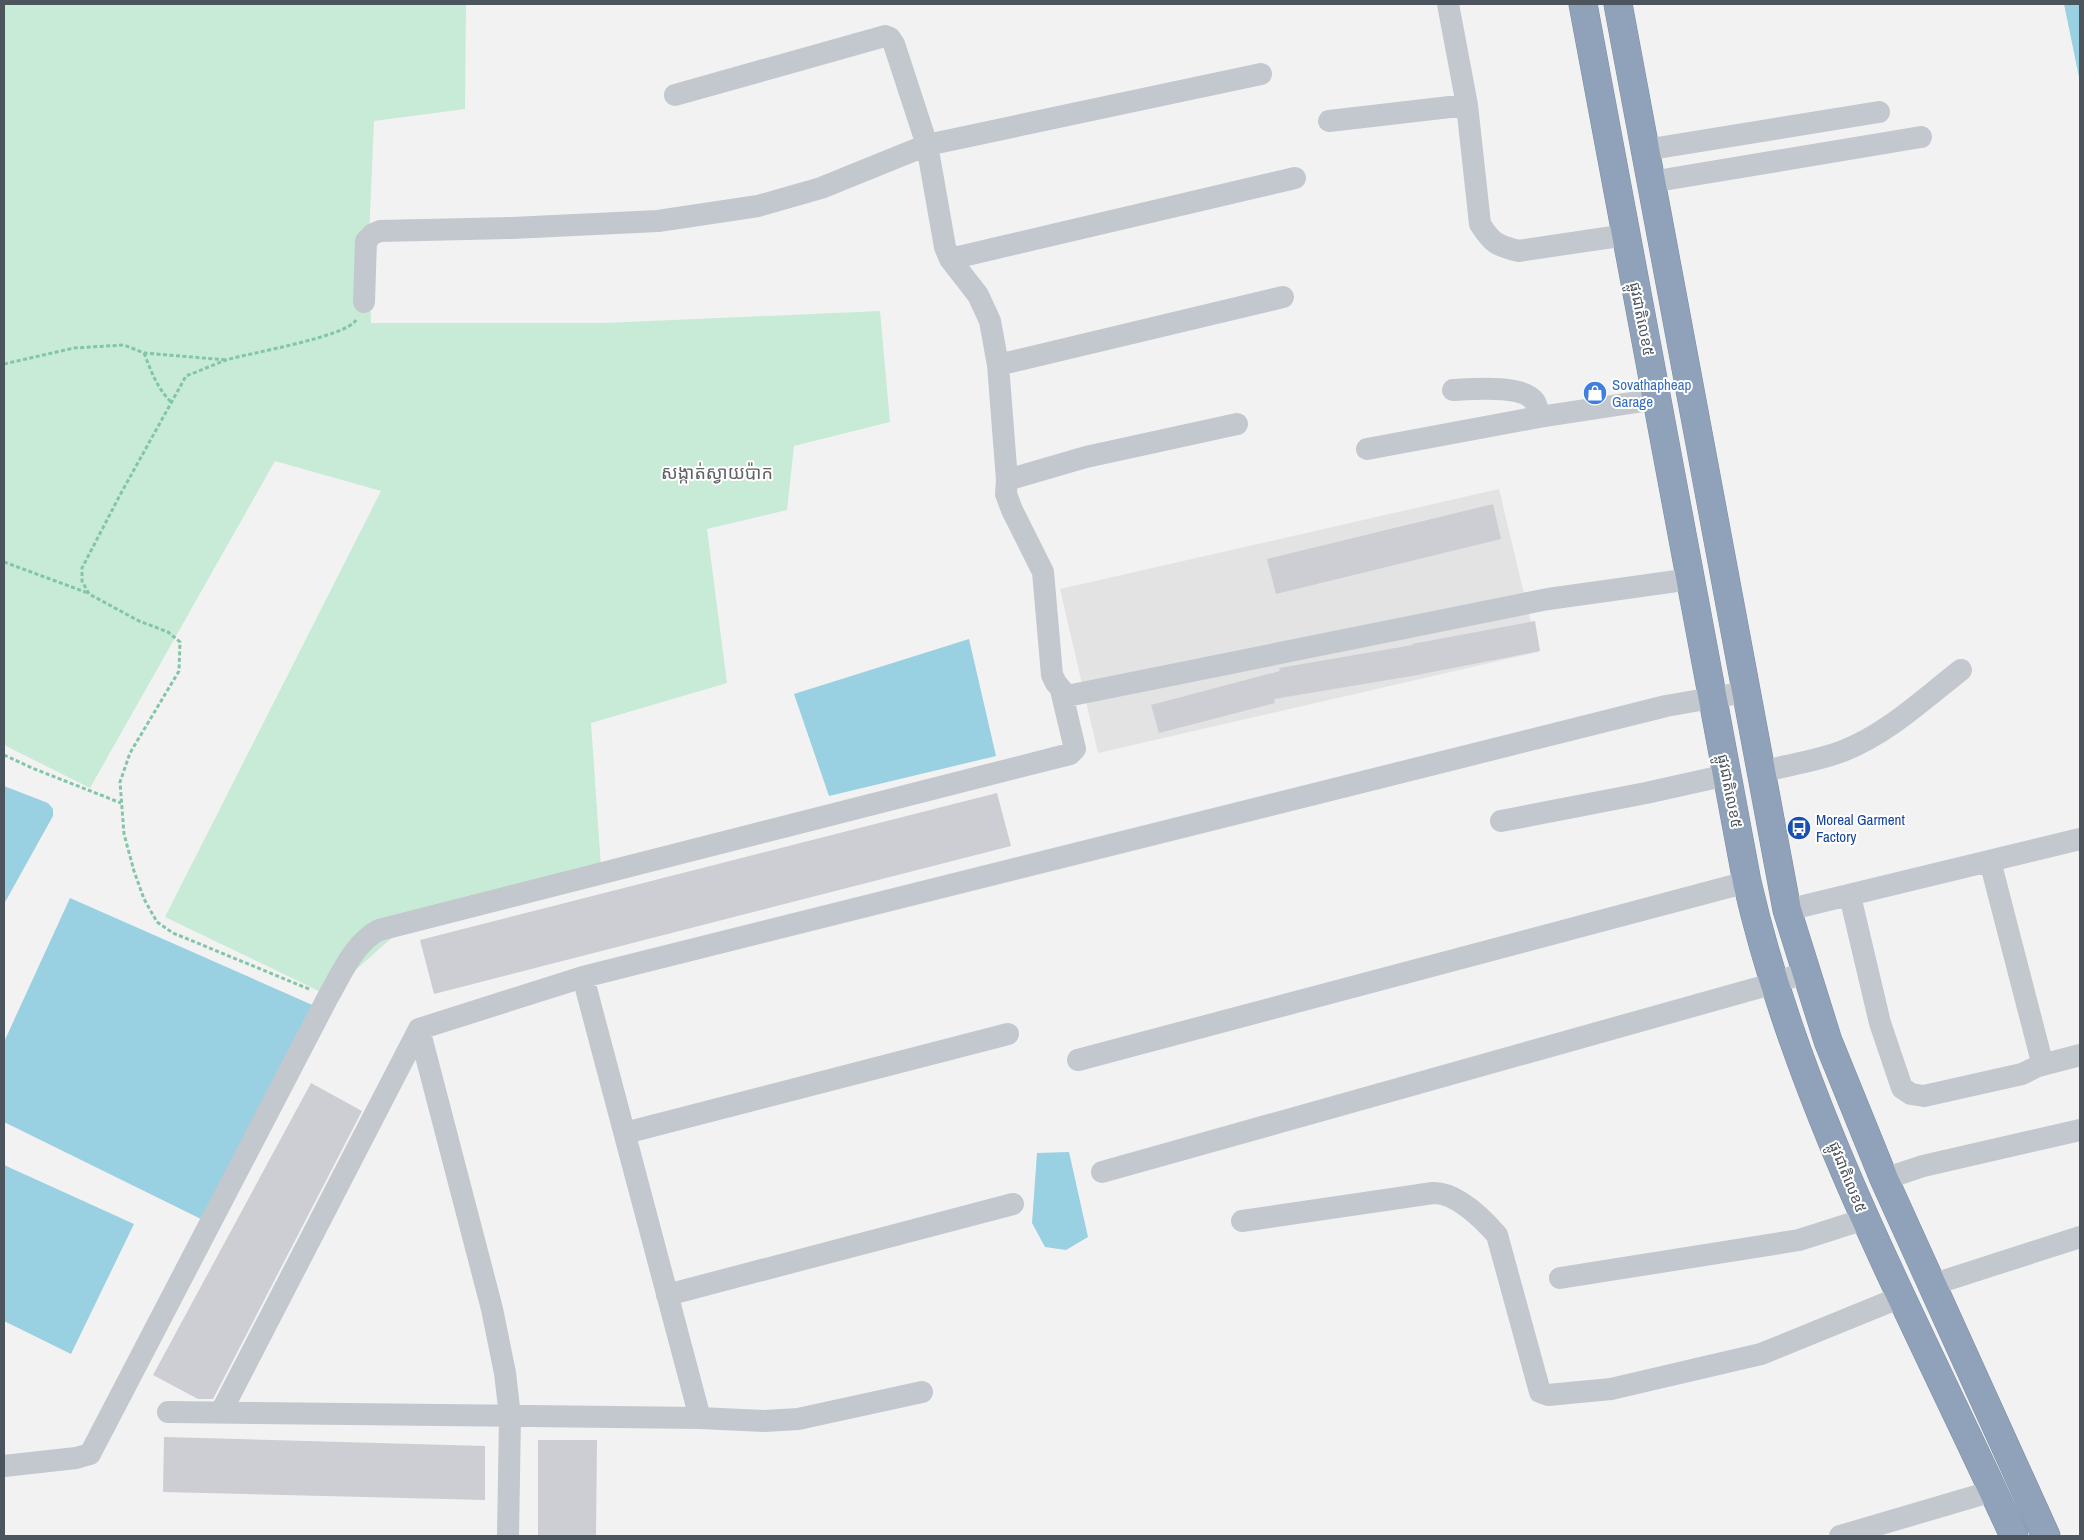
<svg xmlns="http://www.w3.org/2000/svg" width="2084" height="1540" viewBox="0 0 2084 1540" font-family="'Archivo Narrow','Noto Sans Khmer',sans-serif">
	<rect width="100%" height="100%" fill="#f3f2f2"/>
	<!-- education -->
	<path fill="#e4e3e3" d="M 1499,489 L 1538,652 L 1098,753 L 1060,589 Z"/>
	<!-- green -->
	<path fill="#c7ebd6" d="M 4,4 L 466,4 L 465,109 L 374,121 L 369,238 L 371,323 L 604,323 L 880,311 L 890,422 L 794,446 L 787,510 L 707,529 L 727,683 L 591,723 L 601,867 L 419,914 L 327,995 L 165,917 L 381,491 L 275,461 L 90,788 L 4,745 Z"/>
	<!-- water -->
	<path fill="#99d0e2" d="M 2064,4 L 2080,4 L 2080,82 Z
		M 969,639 L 996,756 L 829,796 L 794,694 Z
		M 4,786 L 48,803 L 53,809 L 53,816 L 4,904 Z
		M 70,898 L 317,1007 L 203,1220 L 4,1122 L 4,1042 Z
		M 1069,1152 L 1088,1237 L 1066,1250 L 1045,1247 L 1032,1223 L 1037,1153 Z
		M 4,1165 L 134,1224 L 71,1354 L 4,1321 Z"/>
	<!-- building -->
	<path fill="#cdced3" d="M 1493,504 L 1501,539 L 1276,594 L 1267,559 Z
		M 1535,621 L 1540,651 L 1412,676 L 1274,699 L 1275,703 L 1159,733 L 1151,705 L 1280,671 L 1279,668 L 1413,645 L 1412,644 Z
		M 997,793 L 1011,846 L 434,994 L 420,940 Z
		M 311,1083 L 362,1111 L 213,1399 L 198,1399 L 153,1375 Z
		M 164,1437 L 485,1446 L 485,1500 L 163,1492 Z
		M 538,1440 L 597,1440 L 596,1536 L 538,1536 Z"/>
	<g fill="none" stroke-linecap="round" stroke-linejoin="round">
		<!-- highway casing -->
		<g stroke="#7b8da5" stroke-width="29">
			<path id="highway" d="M 1583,4 L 1747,882 C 1800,1113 1917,1322 2014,1536
				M 1618,4 L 1787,910 L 1828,1041 L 1884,1179 L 2046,1536"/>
		</g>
		<!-- path -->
		<path stroke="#83c5a7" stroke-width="3" stroke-dasharray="4 2.5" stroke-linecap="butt" d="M 144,353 C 151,371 157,388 171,402
			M 4,364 L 74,348 L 124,345 L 144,353 L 227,360
			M 4,562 L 88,593
			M 4,755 L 32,768 L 121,803
			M 309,989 L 173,933 L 157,922 L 144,899 L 134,871 L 124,834 L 120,782 L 130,753 L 179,671 L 180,642 L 168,632 L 139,621 L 89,594 L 82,581 L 82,568 L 120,495 L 186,376 C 199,371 213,365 226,360 C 249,353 346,337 356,320"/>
		<!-- minor -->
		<path stroke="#c2c8ce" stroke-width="22" d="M 1448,4 L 1467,105 L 1480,224 C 1492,243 1496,245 1518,251 L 1626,235
			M 675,95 L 885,36 L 890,38 L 894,44 L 927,145 L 945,247 L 950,259 L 978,295 L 990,321 L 998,365 L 1007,480 L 1006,494 L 1012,510 L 1043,572 L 1052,675 L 1056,683 L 1067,696 L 1548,599 L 1691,579
			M 1329,121 L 1467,105
			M 1645,150 L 1879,112
			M 1651,182 L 1921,137
			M 950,259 L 1295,178
			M 364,302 L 366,241 L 373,234 L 380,231 L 512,228 L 658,221 L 758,206 L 821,188 L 927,145 L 1261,74
			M 998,365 L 1283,297
			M 1453,390 C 1471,389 1524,384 1535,402 C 1537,406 1538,413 1539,417
			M 1367,449 L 1539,417 L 1657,399
			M 1007,480 L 1086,457 L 1237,424
			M 1761,772 C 1787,765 1817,761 1843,751 C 1887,734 1924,699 1961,670
			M 1501,821 L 1646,793 L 1727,775
			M 1990,861 L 2041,1058 L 2038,1066
			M 1850,896 L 1880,1023 L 1902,1088 L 1911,1094 L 1924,1096 L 2022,1074 L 2038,1066 L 2080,1055
			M 1787,910 L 2080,839
			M 583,977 L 700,1418
			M 1078,1060 L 1747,882
			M 625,1133 L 1008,1034
			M 1102,1172 L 1775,983 L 1806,972
			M 1884,1179 L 1923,1166 L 2080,1130
			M 1242,1221 L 1433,1193 C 1456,1192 1483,1219 1497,1235 L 1540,1392 L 1548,1395 L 1611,1389 L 1761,1354 L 1901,1297
			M 1560,1278 L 1799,1240 L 1865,1219
			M 1931,1285 L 2080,1237
			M 667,1295 L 1013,1204
			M 168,1412 L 700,1418 L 764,1421 L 798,1419 L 922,1392
			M 221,1412 L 419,1029
			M 4,1466 L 76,1458 L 90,1454 L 328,997 C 342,973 354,943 379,930 L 1070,754 L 1075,749 L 1061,690
			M 508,1536 L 510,1416 L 505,1373 L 492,1309 L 419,1029 L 583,977 L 1666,706 L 1746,692
			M 1840,1536 L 1993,1491"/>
		<!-- highway -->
		<use href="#highway" stroke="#90a2b9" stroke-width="28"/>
	</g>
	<!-- icons -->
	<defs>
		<g id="shop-disc" transform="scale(1.25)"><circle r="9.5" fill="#3f7fe0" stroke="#fff"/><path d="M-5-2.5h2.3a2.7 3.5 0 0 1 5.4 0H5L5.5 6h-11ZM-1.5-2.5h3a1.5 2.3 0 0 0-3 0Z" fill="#fff"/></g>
		<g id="bus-disc" transform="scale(1.25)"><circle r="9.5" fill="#1a4fb4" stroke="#fff"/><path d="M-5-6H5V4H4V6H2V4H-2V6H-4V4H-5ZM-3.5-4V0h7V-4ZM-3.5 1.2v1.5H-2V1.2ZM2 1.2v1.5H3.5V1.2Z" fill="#fff"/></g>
	</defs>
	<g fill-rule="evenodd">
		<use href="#shop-disc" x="1595" y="393"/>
		<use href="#bus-disc" x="1799" y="828"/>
	</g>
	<g text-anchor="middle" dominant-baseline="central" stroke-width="4" stroke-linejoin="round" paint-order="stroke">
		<!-- street labels -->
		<g font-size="15" fill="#4c545d" stroke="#fff">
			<text transform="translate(1642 319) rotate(79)">ផ្លូវជាតិលេខ៥</text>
			<text transform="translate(1730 791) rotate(79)">ផ្លូវជាតិលេខ៥</text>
			<text transform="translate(1848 1177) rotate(68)">ផ្លូវជាតិលេខ៥</text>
		</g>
		<!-- shop labels -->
		<g font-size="15" fill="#366cbe" stroke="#fff" text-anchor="start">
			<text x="1612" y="384">Sovathapheap<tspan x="1612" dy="17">Garage</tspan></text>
		</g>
		<!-- transit labels -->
		<g font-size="15" fill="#164399" stroke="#fff" text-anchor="start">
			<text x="1816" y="819">Moreal Garment<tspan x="1816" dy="17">Factory</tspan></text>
		</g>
		<!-- quarter labels -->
		<g font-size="18" fill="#5f6165" stroke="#fff">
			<text x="717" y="472">សង្កាត់ស្វាយប៉ាក</text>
		</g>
	</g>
	<!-- border -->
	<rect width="2084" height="1540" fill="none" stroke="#4c545d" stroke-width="10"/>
</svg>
